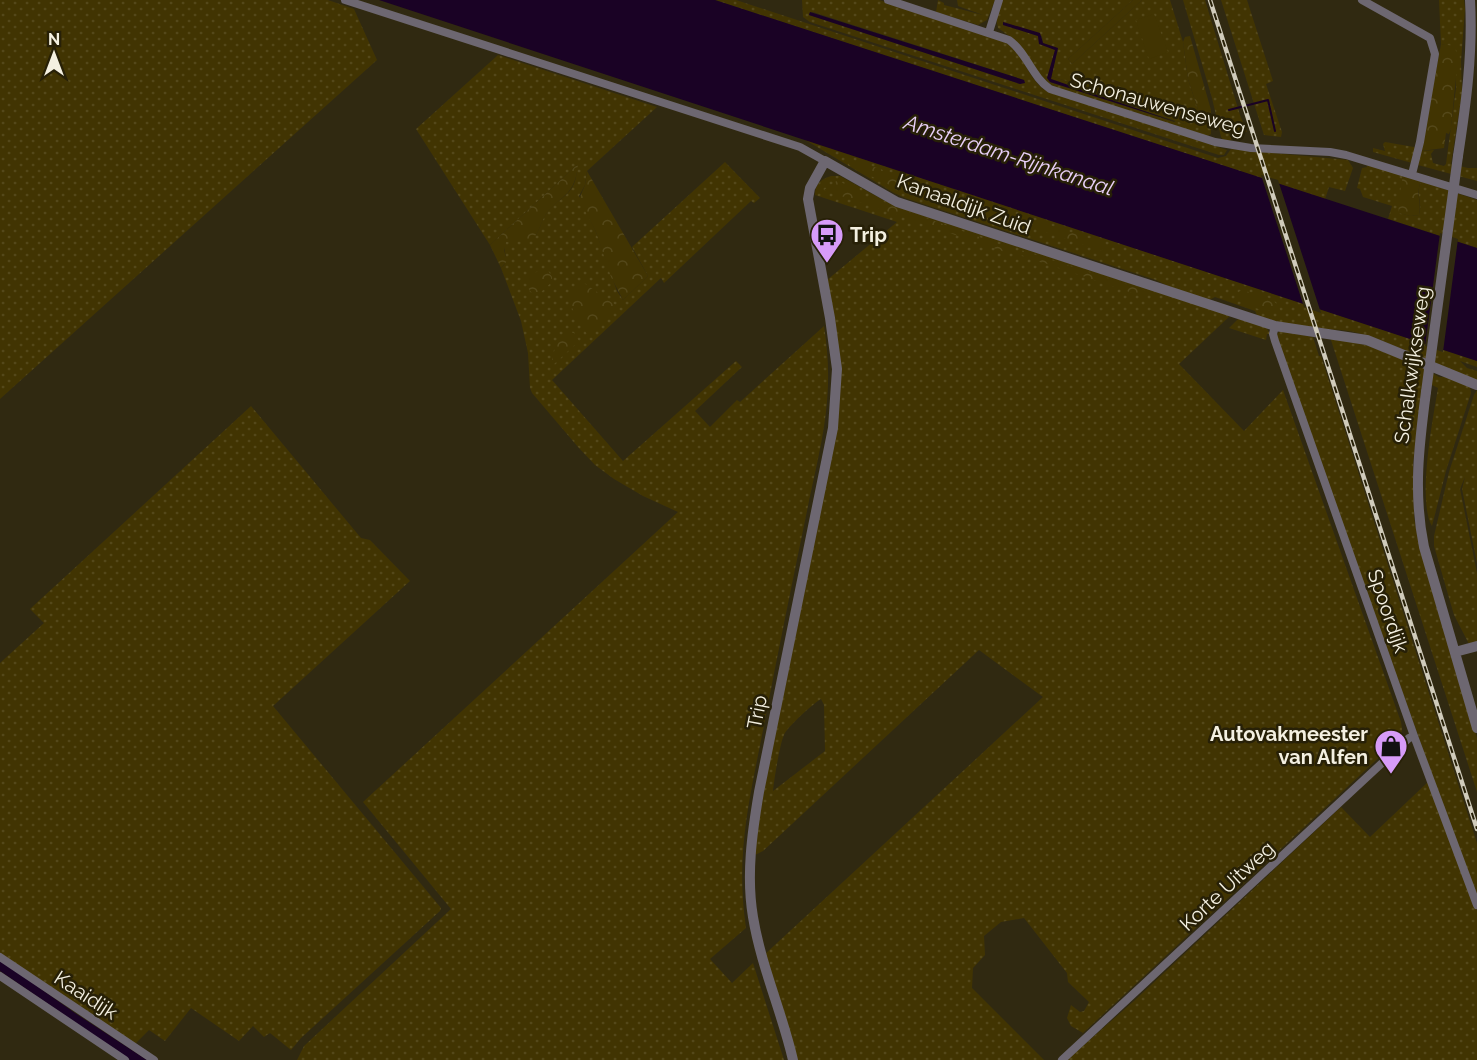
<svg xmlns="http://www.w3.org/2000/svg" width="1477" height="1060" viewBox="0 0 1477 1060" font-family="Raleway,sans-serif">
	<defs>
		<pattern id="grass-dots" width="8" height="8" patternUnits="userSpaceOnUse" patternTransform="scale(1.5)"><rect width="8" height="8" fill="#413402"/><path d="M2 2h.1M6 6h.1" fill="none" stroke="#54481a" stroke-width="1.8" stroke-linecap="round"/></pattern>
		<pattern id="forest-crowns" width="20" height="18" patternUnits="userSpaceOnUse" patternTransform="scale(1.5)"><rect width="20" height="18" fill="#413402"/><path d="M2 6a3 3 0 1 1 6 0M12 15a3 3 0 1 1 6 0" fill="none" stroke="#54481a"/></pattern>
	</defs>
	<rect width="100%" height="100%" fill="#302911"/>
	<!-- grass -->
	<path fill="url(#grass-dots)" fill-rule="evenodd" d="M 0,0 L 328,0 L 354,9 L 377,60 L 0,399 Z
		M 715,0 L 736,0 L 1218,158 L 1226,156 L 1231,149 L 1348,160 L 1353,168 L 1345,191 L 1329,187 L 1325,199 Z
		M 802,0 L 879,0 L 1002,40 C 1022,50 1026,75 1043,89 L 1227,150 L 1224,155 L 1219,155 L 810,22 L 803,17 ZM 813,12 L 1024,80 L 1025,81 L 1020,84 L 809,15 L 809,13 Z
		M 938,0 L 944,3 L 944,5 L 983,15 L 958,6 L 957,0 L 995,0 L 987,20 L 978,25 L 936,12 Z
		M 1002,0 L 1133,0 L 1068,59 L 1072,64 L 1142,0 L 1170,0 L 1183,42 L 1188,79 L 1200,116 L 1211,110 L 1211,134 L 1208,136 L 1055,87 L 1044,81 L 1012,38 L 998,28 L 996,18 ZM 1003,25 L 1042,36 L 1043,43 L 1058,49 L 1051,76 L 1187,121 L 1185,124 L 1176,121 L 1174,122 L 1050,82 L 1048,78 L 1055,50 L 1039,43 L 1038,36 Z
		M 1183,0 L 1205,0 L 1240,115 L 1247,132 L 1236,132 L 1229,142 L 1224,141 L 1221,137 L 1212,98 Z
		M 1221,0 L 1247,0 L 1273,81 L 1266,84 L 1282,132 L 1281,137 L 1264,135 Z
		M 1439,0 L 1464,0 L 1465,9 L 1461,61 L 1462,93 L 1451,164 L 1468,168 L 1477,168 L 1477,181 L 1418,165 L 1421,151 L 1434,150 L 1431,154 L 1433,163 L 1444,166 L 1446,164 L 1456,88 L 1454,47 L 1441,44 Z
		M 498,55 L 657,107 L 587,171 L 585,185 L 579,196 L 596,232 L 617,291 L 623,300 L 648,276 L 632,247 L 725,162 L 760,198 L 754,203 L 751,201 L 664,283 L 661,278 L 552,380 L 623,461 L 736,361 L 742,367 L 695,411 L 710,427 L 737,400 L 740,402 L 824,326 C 835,395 822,440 808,506 C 793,579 778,652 764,725 C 750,798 735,852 746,928 L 710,959 L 732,983 L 753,963 L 784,1060 L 297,1060 L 304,1046 L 451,909 L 363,802 L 678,512 L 643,496 L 614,479 L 595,465 L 578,447 L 532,393 L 530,388 L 528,353 L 521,321 L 501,268 C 510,261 504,254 504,244 L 508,240 L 536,235 C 539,230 541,223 544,217 C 558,194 577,199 577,165 L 490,245 L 416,129 Z
		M 802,138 L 1477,361 L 1477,367 L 1460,361 L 1467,368 L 1477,371 L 1477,382 C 1437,367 1399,344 1358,333 C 1341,328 1324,330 1307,328 C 1291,326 1274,320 1258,317 L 1255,311 L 1215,297 L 1209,300 L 1174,289 L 1156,280 L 905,198 L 894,193 Z
		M 1385,142 L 1414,147 L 1417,149 L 1412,163 L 1373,152 L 1373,148 L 1385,151 L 1383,144 Z
		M 1368,164 L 1403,175 L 1400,213 L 1410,216 L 1419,215 C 1423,200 1415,196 1421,181 L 1477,200 L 1477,248 L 1388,219 L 1392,206 L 1363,197 L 1360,189 L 1357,188 L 1362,168 L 1367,167 Z
		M 831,176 L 840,176 L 885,201 L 919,214 L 1231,315 L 1179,364 L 1244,431 L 1283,390 L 1401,722 L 1402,729 L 1401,737 L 1083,1033 L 1071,1026 L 1067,1018 L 1071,1005 L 1080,1012 L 1084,1011 L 1089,1002 L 1068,982 L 1067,973 L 1024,918 L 1001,922 L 984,936 L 985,955 L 973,968 L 972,988 L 1044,1060 L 797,1060 L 764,955 L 1043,697 L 979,650 L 763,851 L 755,855 L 756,835 L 766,780 L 837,420 L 827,280 L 897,222 L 815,195 C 815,184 821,179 831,176 ZM 821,699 L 824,705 L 825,751 L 773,791 C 774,780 780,743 784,735 C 787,727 814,703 821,699 Z
		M 1240,317 L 1265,325 L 1270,334 L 1267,334 L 1266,340 L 1229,328 Z
		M 1280,331 L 1313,337 L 1319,356 L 1321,356 L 1477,843 L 1477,900 L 1278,345 L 1277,334 Z
		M 1330,337 L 1369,346 L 1422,367 L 1439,377 L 1446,377 L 1470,387 L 1471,393 L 1446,471 L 1432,526 C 1417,502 1433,418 1438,388 L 1424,381 L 1413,462 L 1414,518 L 1420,549 L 1477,738 L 1477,792 Z
		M 1477,390 L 1477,563 L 1462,489 L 1465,477 L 1460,489 L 1477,573 L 1477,642 L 1469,644 L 1454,615 L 1434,546 L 1434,536 L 1449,472 L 1474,395 Z
		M 251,406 L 361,538 L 370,540 L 410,581 L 273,706 L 441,908 L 440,911 L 301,1038 L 291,1050 L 270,1033 L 264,1037 L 253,1026 L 239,1041 L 191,1008 L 165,1041 L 149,1030 L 135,1044 L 0,953 L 0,663 L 44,623 L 30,609 Z
		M 1429,781 L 1477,911 L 1477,1060 L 1067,1060 L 1134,1001 L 1341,807 L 1370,837 Z"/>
	<!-- forest -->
	<path fill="url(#forest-crowns)" d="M 1133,0 L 1142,0 L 1072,64 L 1068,59 Z
		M 1190,36 L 1211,110 L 1200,116 L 1188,79 L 1183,42 L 1185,37 Z
		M 1441,44 L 1454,46 L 1458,56 L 1451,128 L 1449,134 L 1446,133 L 1444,148 L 1421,151 Z
		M 1051,76 L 1187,121 L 1185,124 L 1182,123 L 1069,86 L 1051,79 Z
		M 850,159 L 1106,244 L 1102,251 L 976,209 C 946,215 878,180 849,165 Z
		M 578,164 C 575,196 563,193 546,214 C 542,220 540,229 536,235 L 526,241 L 506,242 L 504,250 L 507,261 L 501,268 L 490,245 Z
		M 587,171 L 648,276 L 623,300 L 611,277 L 596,232 L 579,199 L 585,185 Z
		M 1403,175 L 1421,181 C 1415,196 1422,200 1419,215 L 1410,216 L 1399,213 L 1398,204 Z
		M 838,180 L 864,196 L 1010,248 L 1008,253 L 824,190 Z
		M 1021,250 L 1147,291 L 1147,298 L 1018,254 Z
		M 541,270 L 549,272 L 552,277 L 552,282 L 541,292 L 531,292 L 528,288 L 527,281 L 532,274 Z
		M 584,283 L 617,306 L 587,334 C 579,320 565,304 571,288 Z
		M 1240,291 C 1253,292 1276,296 1280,310 C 1266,313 1243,307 1235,295 Z
		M 567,331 L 573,332 L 579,341 L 552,366 C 551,354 558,339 567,331 Z"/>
	<!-- park -->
	<path fill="#413402" d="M 1154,14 L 1168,52 L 1149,59 L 1136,20 Z"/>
	<!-- water -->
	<path fill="#1a0225" d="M 379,0 L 715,0 L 1477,248 L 1477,361 Z
		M 810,12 L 1024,80 L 1025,83 L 1020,84 L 809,15 Z
		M 1003,22 L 1040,33 L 1043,43 L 1058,48 L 1051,79 L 1176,122 L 1050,82 L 1047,78 L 1055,50 L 1039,44 L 1038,36 L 1003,25 Z
		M 0,960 L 75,1013 L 147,1060 L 130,1060 L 0,971 Z"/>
	<!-- pier -->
	<path fill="#302911" d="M 1261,175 L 1278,180 L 1321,313 L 1304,307 Z
		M 1440,233 L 1458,239 L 1443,352 L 1425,346 Z"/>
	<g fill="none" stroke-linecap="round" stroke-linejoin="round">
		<!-- stream -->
		<path stroke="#1a0225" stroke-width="2" d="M 1229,110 L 1268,100 L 1275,131"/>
		<!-- minor -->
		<path stroke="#6d6771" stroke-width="8" d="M 345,0 L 800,147 L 825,161
			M 888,0 L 1009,40 C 1027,53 1032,77 1050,89 L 1215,142 L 1251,148 L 1330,152 L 1346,155 L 1477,195
			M 1362,0 L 1430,38 L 1435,54 L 1420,142 L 1412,174
			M 989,32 L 999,0
			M 1275,326 L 1273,334 L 1275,341 L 1414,736 L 1477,905
			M 0,957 L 154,1060
			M 0,976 L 125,1060
			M 1062,1060 L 1409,738 L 1414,736"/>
		<!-- tertiary -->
		<path stroke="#6d6771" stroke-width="10" d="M 1458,156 C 1466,104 1473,53 1470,0
			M 1426,392 C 1419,445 1413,494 1424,547 L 1477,728
			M 1455,652 L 1477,646
			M 793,1060 C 782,1012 761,966 753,917 C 746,876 752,833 759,792 L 833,428 L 837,369 L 830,318 L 808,199 L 810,188 L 825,161 L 897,202 L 1275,326 L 1367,340 L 1477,385"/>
		<!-- rail casing -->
		<g stroke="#d0cbbb" stroke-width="4.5">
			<path id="rail" d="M 1210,0 L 1477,829"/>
		</g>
		<!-- rail -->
		<use href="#rail" stroke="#272007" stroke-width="2" stroke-dasharray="7" stroke-linecap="butt"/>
		<!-- tertiary-bridge -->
		<path stroke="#6d6771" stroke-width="10" d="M 1426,392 L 1458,156"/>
	</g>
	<!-- icons -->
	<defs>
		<g id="bus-pin" transform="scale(1.725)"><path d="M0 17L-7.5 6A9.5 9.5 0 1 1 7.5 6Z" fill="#d79bf9" stroke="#272007"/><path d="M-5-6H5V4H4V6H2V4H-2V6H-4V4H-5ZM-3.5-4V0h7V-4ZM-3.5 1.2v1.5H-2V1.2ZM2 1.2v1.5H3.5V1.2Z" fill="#111"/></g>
		<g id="shop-pin" transform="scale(1.725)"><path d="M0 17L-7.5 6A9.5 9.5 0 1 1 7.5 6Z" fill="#d79bf9" stroke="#272007"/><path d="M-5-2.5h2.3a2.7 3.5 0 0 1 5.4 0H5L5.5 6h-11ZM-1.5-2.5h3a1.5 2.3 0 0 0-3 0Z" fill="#111"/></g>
	</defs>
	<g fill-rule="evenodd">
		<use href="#bus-pin" x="827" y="235"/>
		<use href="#shop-pin" x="1391" y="746"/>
	</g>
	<g text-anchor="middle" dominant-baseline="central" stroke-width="5" stroke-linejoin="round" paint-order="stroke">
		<!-- street labels -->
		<g font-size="20" fill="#f4f0e1" stroke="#272007">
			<text transform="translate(1158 104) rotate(16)">Schonauwenseweg</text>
			<text transform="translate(964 204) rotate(20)">Kanaaldijk Zuid</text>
			<text transform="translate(1412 365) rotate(-82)">Schalkwijkseweg</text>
			<text transform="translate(1388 611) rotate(71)">Spoordijk</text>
			<text transform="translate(757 712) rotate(-79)">Trip</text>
			<text transform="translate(1227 886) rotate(-43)">Korte Uitweg</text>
			<text transform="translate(86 995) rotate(33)">Kaaidijk</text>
		</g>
		<!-- poi labels -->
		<g font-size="20" font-weight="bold" fill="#f4f0e1" stroke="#272007" text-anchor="start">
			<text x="850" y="235">Trip</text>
			<text x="1368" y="734" text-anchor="end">Autovakmeester<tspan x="1368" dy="23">van Alfen</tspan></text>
		</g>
		<!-- water labels -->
		<g font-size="21" font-style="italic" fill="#e9d0f9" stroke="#272007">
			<text transform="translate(1009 155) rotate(18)">Amsterdam-Rijnkanaal</text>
		</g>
	</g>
	<!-- north arrow -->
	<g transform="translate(54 54)" stroke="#272007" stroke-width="4.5" paint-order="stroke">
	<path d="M0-4.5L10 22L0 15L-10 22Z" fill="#f4f0e1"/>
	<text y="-9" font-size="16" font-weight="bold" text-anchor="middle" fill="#f4f0e1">N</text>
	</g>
</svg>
